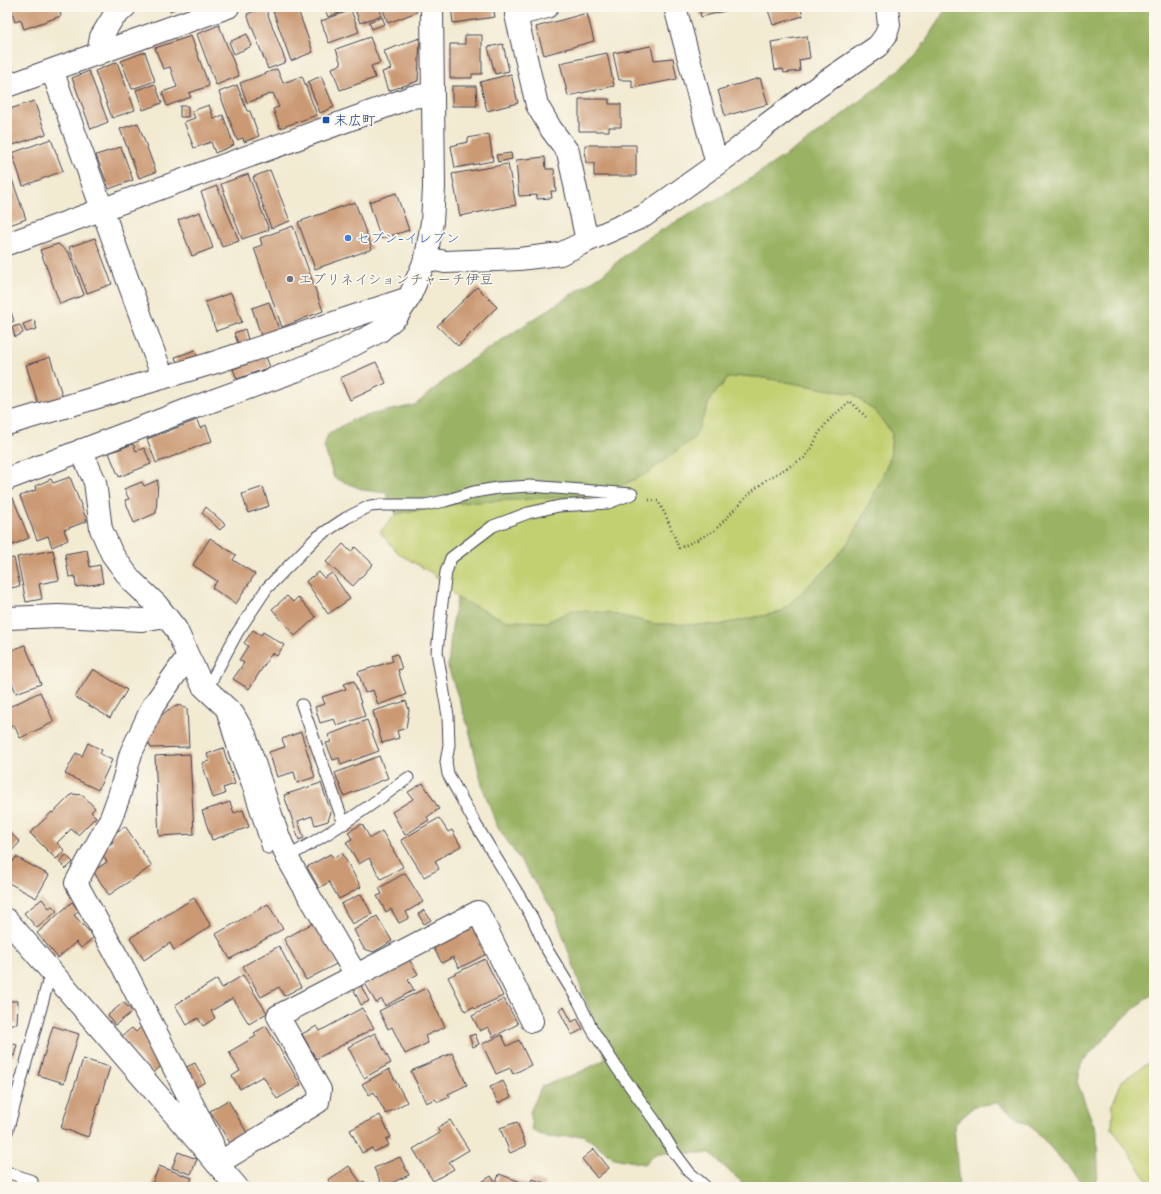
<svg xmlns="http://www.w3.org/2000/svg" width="1161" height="1194" viewBox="0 0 1161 1194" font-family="'Comic Neue','Klee One',sans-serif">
	<rect width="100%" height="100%" fill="#fbf7ec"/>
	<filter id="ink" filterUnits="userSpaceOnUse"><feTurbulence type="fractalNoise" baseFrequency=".025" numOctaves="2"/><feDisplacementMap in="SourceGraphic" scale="8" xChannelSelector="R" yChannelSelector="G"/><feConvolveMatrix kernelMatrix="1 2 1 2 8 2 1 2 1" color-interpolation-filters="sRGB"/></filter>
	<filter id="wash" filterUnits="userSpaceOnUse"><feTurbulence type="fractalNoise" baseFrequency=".012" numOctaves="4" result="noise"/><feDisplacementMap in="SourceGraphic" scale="16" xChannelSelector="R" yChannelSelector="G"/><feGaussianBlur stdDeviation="0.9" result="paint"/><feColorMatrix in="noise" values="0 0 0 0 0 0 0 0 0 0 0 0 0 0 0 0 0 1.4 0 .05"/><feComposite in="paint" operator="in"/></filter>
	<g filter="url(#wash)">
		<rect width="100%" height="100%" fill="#f2ead1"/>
		<!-- green -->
		<path fill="#c3d072" stroke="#727956" d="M 742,376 L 765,378 L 853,394 L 877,412 L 892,434 L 890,458 L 878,486 L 851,539 L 826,569 L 781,612 L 719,625 L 655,624 L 609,613 L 573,610 L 547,622 L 506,621 L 457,598 L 432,573 L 399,554 L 380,532 L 396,514 L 461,503 L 695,437 L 711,398 L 728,378 Z
			M 1154,1059 L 1154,1187 L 1152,1187 L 1112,1128 L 1113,1103 L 1122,1081 Z"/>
		<!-- forest -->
		<path fill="#9ab264" stroke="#5e6a50" d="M 945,7 L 1154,7 L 1154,992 L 1127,1015 L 1080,1064 L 1077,1082 L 1097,1134 L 1098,1169 L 1095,1185 L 1083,1184 L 1035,1130 L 997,1103 L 975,1106 L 954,1125 L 959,1187 L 747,1187 L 709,1153 L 657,1153 L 644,1164 L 614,1158 L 583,1135 L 547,1138 L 532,1130 L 530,1112 L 542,1086 L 576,1074 L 606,1059 L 555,913 L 496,824 L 482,785 L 469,729 L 448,667 L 451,634 L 457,598 L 507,621 L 547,622 L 573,610 L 609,613 L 655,624 L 719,625 L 781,612 L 826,569 L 851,539 L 878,486 L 890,458 L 892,434 L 876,412 L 853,394 L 765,378 L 742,376 L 728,378 L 711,398 L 695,437 L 648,473 L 601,495 L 461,503 L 396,514 L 386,493 L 364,490 L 334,478 L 324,446 L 328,434 L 352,420 L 373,414 L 415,405 L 462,366 L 603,274 L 639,243 L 741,185 L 823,130 L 915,57 L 942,17 Z"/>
		<g id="blocks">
			<!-- building -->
			<path fill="#cb9a74" d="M 13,7 L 59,7 L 61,16 L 24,29 L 21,20 L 15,22 L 11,8 Z
				M 169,7 L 180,7 L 170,11 Z
				M 265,7 L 286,62 L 268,69 L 247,14 Z
				M 284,7 L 297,7 L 313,52 L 291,61 L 273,11 Z
				M 324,7 L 349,7 L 350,9 L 328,17 Z
				M 354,7 L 379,7 L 382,15 L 360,23 Z
				M 382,7 L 416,7 L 417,12 L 388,23 Z
				M 451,7 L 493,7 L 495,17 L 453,23 Z
				M 699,7 L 737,7 L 737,8 L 701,17 Z
				M 767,7 L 800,7 L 803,16 L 773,25 Z
				M 351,10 L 359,32 L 329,43 L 321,21 Z
				M 587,13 L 594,41 L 544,55 L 536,27 Z
				M 382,17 L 385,24 L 372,29 L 369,22 Z
				M 219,25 L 239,76 L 216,85 L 197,34 Z
				M 247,34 L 252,46 L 234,54 L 229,42 Z
				M 465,35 L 482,35 L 482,74 L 472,74 L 472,78 L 450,78 L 450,44 L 465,44 Z
				M 191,36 L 209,86 L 189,93 L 191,97 L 167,106 L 162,92 L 177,87 L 170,67 L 163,69 L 155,48 Z
				M 807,36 L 810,58 L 799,60 L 800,71 L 784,73 L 783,69 L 775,70 L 771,42 Z
				M 370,37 L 380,63 L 371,66 L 375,78 L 340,90 L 332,68 L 341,64 L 336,49 Z
				M 420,38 L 418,81 L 388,91 L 382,72 L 391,69 L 384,51 Z
				M 503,44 L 509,71 L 495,74 L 488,47 Z
				M 651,46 L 654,60 L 673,58 L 677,79 L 632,88 L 632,80 L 619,80 L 613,53 Z
				M 145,52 L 155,81 L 132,89 L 121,61 Z
				M 607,53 L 614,86 L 568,96 L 560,63 Z
				M 117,62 L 135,110 L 112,118 L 95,71 Z
				M 277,69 L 283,83 L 302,76 L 317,115 L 280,128 L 273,109 L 279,107 L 273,93 L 247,103 L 240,83 Z
				M 89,71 L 108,122 L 91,129 L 72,78 Z
				M 511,74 L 518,103 L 487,111 L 480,82 Z
				M 321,76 L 334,107 L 320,113 L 308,82 Z
				M 760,78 L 768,104 L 725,116 L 718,90 Z
				M 155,84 L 162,103 L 143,110 L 136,90 Z
				M 237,85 L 247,111 L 250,111 L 259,136 L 244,142 L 243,138 L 237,140 L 219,92 Z
				M 452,86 L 476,86 L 477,106 L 452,106 Z
				M 579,99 L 609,99 L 609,104 L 621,104 L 621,127 L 609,127 L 609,131 L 579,131 Z
				M 34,101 L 46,134 L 7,147 L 7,110 Z
				M 209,105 L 214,119 L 223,115 L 234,145 L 215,153 L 211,142 L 194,148 L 184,122 L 195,118 L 192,111 Z
				M 180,106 L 188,106 L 188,117 L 180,117 Z
				M 138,123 L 156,172 L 139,178 L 120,129 Z
				M 489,134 L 493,161 L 455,168 L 451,146 L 468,142 L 468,138 Z
				M 51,139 L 63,171 L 23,186 L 12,153 Z
				M 585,145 L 636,145 L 636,176 L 594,176 L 594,163 L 586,163 Z
				M 121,147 L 133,180 L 109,189 L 96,155 Z
				M 511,153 L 512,159 L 498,162 L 496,155 Z
				M 545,157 L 546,169 L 554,169 L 556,191 L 551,191 L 552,198 L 537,199 L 537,195 L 519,196 L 516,160 Z
				M 508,164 L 516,205 L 460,216 L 452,174 Z
				M 7,168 L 8,168 L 26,219 L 7,226 Z
				M 270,170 L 290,221 L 271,228 L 253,177 Z
				M 248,174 L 269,230 L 242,239 L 221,184 Z
				M 217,186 L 239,241 L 222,247 L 201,192 Z
				M 396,193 L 409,230 L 381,239 L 369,202 Z
				M 355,202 L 372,249 L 315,269 L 298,222 Z
				M 200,212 L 213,248 L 192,256 L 178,220 Z
				M 293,226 L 323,311 L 282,327 L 254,248 L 262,245 L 260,238 Z
				M 95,238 L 112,284 L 87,293 L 69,247 Z
				M 58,244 L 69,253 L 84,295 L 60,304 L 40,250 Z
				M 477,287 L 497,307 L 458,346 L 437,326 Z
				M 231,293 L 242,322 L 216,331 L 205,302 Z
				M 7,300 L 14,321 L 7,324 Z
				M 269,302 L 279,329 L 261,336 L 252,308 Z
				M 34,320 L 37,329 L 26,332 L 23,324 Z
				M 20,325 L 23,333 L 15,337 L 12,327 Z
				M 245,329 L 249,343 L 239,346 L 234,333 Z
				M 195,350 L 198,358 L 178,366 L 175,357 Z
				M 50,357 L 63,398 L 39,406 L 26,365 Z
				M 266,357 L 270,367 L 237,379 L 233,369 Z
				M 376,362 L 386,383 L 350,400 L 340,378 Z
				M 197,420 L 200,428 L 206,425 L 212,441 L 156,463 L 147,439 Z
				M 133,444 L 136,451 L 144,448 L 151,464 L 119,477 L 109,453 Z
				M 70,477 L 87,521 L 64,530 L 68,540 L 52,547 L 48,536 L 37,540 L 20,496 L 36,490 L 35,486 L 51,479 L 53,483 Z
				M 158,480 L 156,513 L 134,523 L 125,500 L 129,499 L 124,489 L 142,482 L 144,486 Z
				M 263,487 L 269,506 L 248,513 L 242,494 Z
				M 13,498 L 29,538 L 8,547 L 7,544 L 7,500 Z
				M 206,507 L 225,524 L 220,530 L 202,513 Z
				M 210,538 L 236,555 L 233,560 L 255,574 L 236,604 L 212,588 L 217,581 L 193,565 Z
				M 343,544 L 351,552 L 355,547 L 373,564 L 353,586 L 326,562 Z
				M 53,550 L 59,580 L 39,584 L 42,599 L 26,602 L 17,557 Z
				M 87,550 L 90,567 L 100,565 L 103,583 L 76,587 L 75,576 L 69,577 L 65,554 Z
				M 14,558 L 20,586 L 7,589 L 7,559 Z
				M 319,572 L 324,578 L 332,573 L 350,599 L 328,614 L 306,581 Z
				M 287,596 L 293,602 L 298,597 L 316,617 L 295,636 L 272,609 Z
				M 253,630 L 261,635 L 263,632 L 284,645 L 277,656 L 272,653 L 249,689 L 233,679 L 244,663 L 239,660 L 248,646 L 244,643 Z
				M 25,645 L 41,684 L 16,693 L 7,670 L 7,652 Z
				M 397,654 L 402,669 L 398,670 L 406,695 L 378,705 L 373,690 L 365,693 L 358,672 L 393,661 L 391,656 Z
				M 93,669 L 127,690 L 110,718 L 75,697 Z
				M 354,681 L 365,716 L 337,726 L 334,719 L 320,723 L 315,707 L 325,704 L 322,697 L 346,689 L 344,684 Z
				M 40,692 L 54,722 L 20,738 L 14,725 L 7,728 L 7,708 Z
				M 406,701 L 409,710 L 406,728 L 397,731 L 399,738 L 382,743 L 373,711 Z
				M 179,705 L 187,709 L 189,747 L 151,748 L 146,738 L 157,719 L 168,710 Z
				M 367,720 L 379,751 L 341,765 L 339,758 L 333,760 L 326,743 L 331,742 L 328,735 Z
				M 301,732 L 315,777 L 297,783 L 294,772 L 277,777 L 269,752 L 285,747 L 282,739 Z
				M 88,743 L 102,750 L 100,754 L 112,760 L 98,790 L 65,774 L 76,753 L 82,756 Z
				M 223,748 L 235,784 L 223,788 L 225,794 L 213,798 L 202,763 L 209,761 L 207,754 Z
				M 190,754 L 194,834 L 159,836 L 155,756 Z
				M 379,756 L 388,778 L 344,796 L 335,773 Z
				M 321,783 L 331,812 L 328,821 L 315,825 L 312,816 L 298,821 L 304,838 L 299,840 L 284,795 Z
				M 423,783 L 439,809 L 427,817 L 429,820 L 405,835 L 392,812 L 413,799 L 408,792 Z
				M 72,794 L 83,795 L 95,808 L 91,812 L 96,817 L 78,835 L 71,829 L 57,843 L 65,851 L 56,859 L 30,833 L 52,812 L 53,813 Z
				M 230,802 L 234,813 L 243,810 L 249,827 L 212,840 L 202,811 Z
				M 439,818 L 448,832 L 452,830 L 461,846 L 435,861 L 439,869 L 424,877 L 401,840 Z
				M 362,824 L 370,838 L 382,831 L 403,867 L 381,879 L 369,858 L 359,864 L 346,842 L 352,839 L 348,832 Z
				M 125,826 L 152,866 L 109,895 L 93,871 L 107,862 L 100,851 L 113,842 L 109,837 Z
				M 7,830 L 20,842 L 7,856 Z
				M 342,853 L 361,887 L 339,899 L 329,882 L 319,888 L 307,867 L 330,854 L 334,858 Z
				M 66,855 L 73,862 L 66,869 L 59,862 Z
				M 16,857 L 49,875 L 36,898 L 7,882 L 7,860 L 12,863 Z
				M 405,873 L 423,902 L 406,912 L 409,918 L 399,923 L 391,909 L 386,912 L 377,896 L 382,894 L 379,888 Z
				M 361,894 L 372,914 L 352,924 L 341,904 Z
				M 194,898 L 211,926 L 174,950 L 170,943 L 144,960 L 130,938 Z
				M 42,899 L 49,908 L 52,906 L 57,911 L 37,928 L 24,913 Z
				M 72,902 L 79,911 L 74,915 L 94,937 L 81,948 L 76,942 L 58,958 L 37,933 Z
				M 268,904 L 283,929 L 230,959 L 216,934 Z
				M 424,910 L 431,920 L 424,924 L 418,914 Z
				M 377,916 L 392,941 L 374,952 L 364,949 L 354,930 Z
				M 315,922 L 338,963 L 306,980 L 284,939 Z
				M 471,925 L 487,954 L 459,968 L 453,957 L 442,963 L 432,945 Z
				M 279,946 L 301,987 L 284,996 L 279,987 L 261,997 L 243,966 Z
				M 409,959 L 418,974 L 408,980 L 414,990 L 385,1006 L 382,999 L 376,1003 L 365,983 Z
				M 485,959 L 503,996 L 475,1009 L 473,1007 L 465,1011 L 448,977 Z
				M 243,975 L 267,1013 L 249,1024 L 233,998 L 211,1011 L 215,1018 L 203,1026 L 198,1018 L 187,1025 L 175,1005 L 217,979 L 222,988 Z
				M 360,984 L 369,1001 L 361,1005 L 353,988 Z
				M 426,988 L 445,1027 L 425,1036 L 428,1043 L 405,1054 L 392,1027 L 388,1029 L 379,1011 Z
				M 504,999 L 518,1024 L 493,1037 L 488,1027 L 480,1031 L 472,1016 Z
				M 7,1001 L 18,1001 L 17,1024 L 7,1024 Z
				M 124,1002 L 132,1012 L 115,1025 L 108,1015 Z
				M 564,1007 L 572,1022 L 577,1019 L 583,1029 L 572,1035 L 559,1010 Z
				M 362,1008 L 374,1028 L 316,1059 L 302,1034 L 317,1026 L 320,1031 Z
				M 53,1026 L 79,1034 L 64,1083 L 38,1075 Z
				M 266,1026 L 301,1085 L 277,1099 L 263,1076 L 240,1089 L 232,1076 L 240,1071 L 229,1052 L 256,1036 L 254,1033 Z
				M 141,1027 L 166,1062 L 153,1073 L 122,1036 L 132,1028 L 136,1032 Z
				M 375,1033 L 391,1063 L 364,1078 L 348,1047 Z
				M 475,1034 L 479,1044 L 473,1047 L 469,1036 Z
				M 502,1035 L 507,1046 L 519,1040 L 531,1065 L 513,1074 L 510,1068 L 496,1074 L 482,1044 Z
				M 7,1042 L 17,1045 L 14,1056 L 7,1054 Z
				M 452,1053 L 467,1085 L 448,1094 L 450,1097 L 438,1102 L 435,1099 L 426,1103 L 411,1071 Z
				M 83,1059 L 110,1067 L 88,1137 L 61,1128 Z
				M 195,1063 L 205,1082 L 195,1088 L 184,1068 Z
				M 389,1069 L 407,1102 L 386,1114 L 374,1092 L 369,1095 L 362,1084 Z
				M 503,1081 L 511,1097 L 498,1103 L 490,1087 Z
				M 228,1100 L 247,1133 L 230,1143 L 210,1111 Z
				M 380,1115 L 391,1137 L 386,1139 L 389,1145 L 374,1152 L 372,1148 L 362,1153 L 350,1130 Z
				M 450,1120 L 469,1150 L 449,1162 L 454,1169 L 433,1181 L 413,1149 L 440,1133 L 437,1128 Z
				M 517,1122 L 526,1146 L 510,1153 L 500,1128 Z
				M 594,1149 L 609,1168 L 597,1178 L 582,1159 Z
				M 178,1152 L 197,1159 L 191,1174 L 172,1168 Z
				M 400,1157 L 409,1175 L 383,1187 L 374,1168 Z
				M 159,1166 L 192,1178 L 188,1187 L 151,1187 Z
				M 349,1166 L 361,1183 L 364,1181 L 368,1187 L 328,1187 L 331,1185 L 328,1180 Z
				M 499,1174 L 529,1185 L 532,1179 L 545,1183 L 544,1187 L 474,1187 L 491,1176 L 496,1183 Z"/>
		</g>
	</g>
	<g filter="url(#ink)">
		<use href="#blocks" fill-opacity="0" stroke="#414052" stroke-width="1"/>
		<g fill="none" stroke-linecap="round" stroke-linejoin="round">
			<!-- lane casing -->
			<g stroke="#414052" stroke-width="13">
				<path id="lane" d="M 207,689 L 237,633 L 267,588 L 316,538 L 346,518 L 370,506 L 382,505 L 425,505 L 445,501 L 474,492 L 498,488 L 530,486 L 632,494 L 608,503 L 559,506 L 528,513 L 493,526 L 451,558 L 446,572 L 442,603 L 437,652 L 448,716 L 449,745 L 446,762 L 448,774 L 476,825 L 532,917 L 546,948 L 579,1002 L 592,1029 L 617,1068 L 655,1121 L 674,1152 L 689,1172 L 706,1187
					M 302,705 L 344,824
					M 221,708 L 235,754 L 248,786 L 268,848
					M 287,857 C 330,834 369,807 408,778
					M 7,1132 L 51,971
					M 7,1172 L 32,1181"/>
			</g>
			<!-- street casing -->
			<g stroke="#414052" stroke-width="24">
				<path id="street" d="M 675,7 L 717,164
					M 98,54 L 101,37 L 112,19 L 125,7
					M 52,70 L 163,378
					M 7,86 L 228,7
					M 587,241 L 644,216 L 738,149 L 766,125 L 819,86 L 878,46 L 886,35 L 889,25 L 887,7
					M 7,244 L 412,97 L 433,94
					M 426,258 L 445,262 L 519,259 L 560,254 L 587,241 L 568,152 L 551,129 L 537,105 L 516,15 L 547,7
					M 7,424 L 216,362 L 409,298
					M 81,450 L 95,482 L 101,529 L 112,554 L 131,580 L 157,605 L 176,629 L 188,656 L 203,686 L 233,714 L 245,735 L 275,827 L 287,857 L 301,882 L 356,975
					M 7,479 L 187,410 L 295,371 L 340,352 L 380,331 L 397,316 L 409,298 L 426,258 L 432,222 L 434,188 L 432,7
					M 7,618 L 58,616 L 142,620 L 166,616
					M 188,656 L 153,706 L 131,753 L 119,796 L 111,818 L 76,883 L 124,969 L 212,1143 L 217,1164 L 318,1102 L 320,1090 L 278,1016 L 478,912 L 532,1021
					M 7,920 L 237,1187"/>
			</g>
			<!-- path -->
			<path stroke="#414052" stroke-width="2.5" stroke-dasharray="1 3" stroke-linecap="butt" d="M 649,500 L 658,501 L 666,516 L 679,548 L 697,540 L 715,530 L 749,494 L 766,480 L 804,458 L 812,448 L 819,433 L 829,420 L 850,401 L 868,419"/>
			<!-- lane -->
			<use href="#lane" stroke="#fff" stroke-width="11"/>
			<!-- street -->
			<use href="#street" stroke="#fff" stroke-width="22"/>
		</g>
	</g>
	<!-- markers -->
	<rect fill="#1a4fb4" stroke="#fbf7ec" stroke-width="1.5" x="322" y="116" width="8" height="8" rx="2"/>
	<circle fill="#3f7fe0" stroke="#fbf7ec" stroke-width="1.5" cx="348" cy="238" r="4"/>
	<circle fill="#6b7280" stroke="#fbf7ec" stroke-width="1.5" cx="290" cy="279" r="4"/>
	<g text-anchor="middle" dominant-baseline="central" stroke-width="3.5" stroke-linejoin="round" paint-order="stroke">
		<!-- transit labels -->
		<g font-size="14" fill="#164399" stroke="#fbf7ec" text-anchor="start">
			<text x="334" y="120">末広町</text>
		</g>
		<!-- shop labels -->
		<g font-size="14" fill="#366cbe" stroke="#fbf7ec" text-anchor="start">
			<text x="356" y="238">セブン-イレブン</text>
		</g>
		<!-- worship labels -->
		<g font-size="14" fill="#5b616d" stroke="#fbf7ec" text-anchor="start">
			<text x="298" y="279">エブリネイションチャーチ伊豆</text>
		</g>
	</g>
	<!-- margin -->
	<rect width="1161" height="1194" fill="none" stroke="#fbf7ec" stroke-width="24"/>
</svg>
